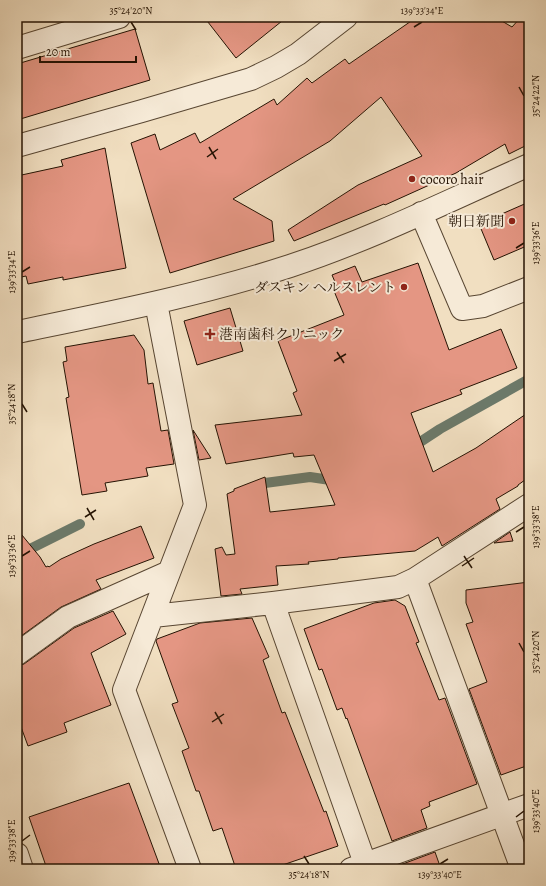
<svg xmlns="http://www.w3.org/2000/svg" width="546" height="886" viewBox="0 0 546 886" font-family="Alegreya,'Noto Serif JP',serif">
	<rect width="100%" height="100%" fill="#f1dfc1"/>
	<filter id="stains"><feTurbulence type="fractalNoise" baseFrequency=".005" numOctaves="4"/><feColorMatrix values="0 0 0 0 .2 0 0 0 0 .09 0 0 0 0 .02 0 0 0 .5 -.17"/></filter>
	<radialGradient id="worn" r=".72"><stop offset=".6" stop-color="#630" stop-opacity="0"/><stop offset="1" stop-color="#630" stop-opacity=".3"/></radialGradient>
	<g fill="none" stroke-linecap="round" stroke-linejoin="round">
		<!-- stream -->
		<path stroke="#6c7969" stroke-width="10" d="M 411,448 L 440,429 L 529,379
			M 265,483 L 310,477 L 337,481
			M 17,557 L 32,548 L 80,524"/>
	</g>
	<!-- building -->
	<path fill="#e49683" stroke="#251303" d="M 204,17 L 287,17 L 236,58 Z
		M 417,17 L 495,17 L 512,27 L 521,17 L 529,17 L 529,144 L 509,154 L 505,144 L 456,173 L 385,205 L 384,204 L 294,241 L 288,230 L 358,185 L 422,156 L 381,97 L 330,141 L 233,199 L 272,221 L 274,241 L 170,273 L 131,143 L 155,134 L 160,150 L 195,133 L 200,143 L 274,99 L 277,105 L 307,78 L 312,83 L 345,59 L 349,64 Z
		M 135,29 L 150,80 L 17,120 L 17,64 Z
		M 105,148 L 126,268 L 63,280 L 63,277 L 28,284 L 26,276 L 17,278 L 17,176 L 63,166 L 61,160 Z
		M 529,202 L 529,245 L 494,260 L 479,224 Z
		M 418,263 L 449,350 L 501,329 L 517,368 L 460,390 L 462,394 L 411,413 L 433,472 L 476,448 L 529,412 L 529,477 L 518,485 L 518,486 L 496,499 L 500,509 L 442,546 L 438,537 L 415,551 L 338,558 L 338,559 L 308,562 L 309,564 L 276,566 L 278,585 L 240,589 L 242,594 L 221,596 L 215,549 L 222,547 L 226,555 L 235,554 L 227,494 L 234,491 L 234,489 L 265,477 L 270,512 L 335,505 L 314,455 L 294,457 L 293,453 L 226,464 L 215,425 L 302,415 L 293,393 L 297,391 L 278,341 L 344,315 L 334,291 L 338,289 L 332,275 L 355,266 L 362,282 Z
		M 230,308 L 243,351 L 197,365 L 184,321 Z
		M 134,335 L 144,350 L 148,384 L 153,383 L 161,431 L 168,430 L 174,464 L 146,468 L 148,476 L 105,483 L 107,491 L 82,495 L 66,398 L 69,397 L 63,362 L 67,361 L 65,347 Z
		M 193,430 L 211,458 L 199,460 Z
		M 141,526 L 154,558 L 96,580 L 101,589 L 61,607 L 17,639 L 17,529 L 40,557 L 46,567 L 48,566 L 49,567 L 61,559 L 94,544 Z
		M 510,532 L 513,541 L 494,543 Z
		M 529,582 L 529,765 L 501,775 L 469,689 L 487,682 L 466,624 L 473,622 L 466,603 L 466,590 Z
		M 395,600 L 405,606 L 419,642 L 416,643 L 439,700 L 445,698 L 477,784 L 429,802 L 430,806 L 421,810 L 427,828 L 392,841 L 347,718 L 346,719 L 342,708 L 337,710 L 322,669 L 319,670 L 304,629 L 374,603 Z
		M 113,611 L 126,634 L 91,653 L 111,705 L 64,723 L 67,732 L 28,746 L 17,716 L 17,666 L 24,664 L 74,628 Z
		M 252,618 L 269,657 L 263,660 L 282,713 L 285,712 L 324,812 L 326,811 L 338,846 L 271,869 L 236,869 L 222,828 L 213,831 L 199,791 L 196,791 L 182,751 L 189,748 L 172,704 L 178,702 L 156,641 L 157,639 L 200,623 Z
		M 129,783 L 161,869 L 47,869 L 29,817 Z
		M 435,852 L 441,869 L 402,869 L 400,865 Z"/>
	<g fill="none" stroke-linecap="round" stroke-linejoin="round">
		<!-- minor casing -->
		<g stroke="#584632" stroke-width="24">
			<path id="minor" d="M 17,48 L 119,17
				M 17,146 L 142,111 L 251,79 L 276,67 L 298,54 L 346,17
				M 421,213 L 462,309 L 483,306 L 529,288
				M 156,303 L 195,505 L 124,690 L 190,869
				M 17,332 C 109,313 201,295 290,266 C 372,239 450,200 529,165
				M 415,579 L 522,869
				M 273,603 L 367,869
				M 153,616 L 273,603 L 398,587 L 415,579 L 529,505
				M 17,654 L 68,617 L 169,572
				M 17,854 L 22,869
				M 351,869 L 529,805"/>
		</g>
		<!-- minor -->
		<use href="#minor" stroke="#f6ead7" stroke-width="22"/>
	</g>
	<!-- ticks -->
	<path fill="none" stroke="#251303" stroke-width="1.5" d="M 131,22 L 136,30M 414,27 L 422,22M 519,87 L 524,96M 209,147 L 216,159M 207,157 L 218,149M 516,248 L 524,243M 22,272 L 30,267M 337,352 L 344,363M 334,361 L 346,354M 22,404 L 27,412M 87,508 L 94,520M 85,517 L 96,510M 516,532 L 524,527M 22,556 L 30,551M 464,556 L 472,568M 462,566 L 474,558M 519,643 L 524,652M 215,712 L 222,724M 212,722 L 224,714M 516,817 L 524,811M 22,841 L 30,835M 304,856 L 309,864M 440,864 L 448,859"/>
	<!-- markers -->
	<g fill="#8f2418" stroke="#f6ead7" stroke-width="1.5">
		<circle cx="412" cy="179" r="4"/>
		<circle cx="512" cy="221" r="4"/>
		<circle cx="404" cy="287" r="4"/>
		<path d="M208 328h4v4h4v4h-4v4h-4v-4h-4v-4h4z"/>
	</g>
	<g text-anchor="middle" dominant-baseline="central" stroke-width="4" stroke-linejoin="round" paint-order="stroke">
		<!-- poi labels -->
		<g font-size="14" fill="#251303" stroke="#f6ead7" text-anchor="start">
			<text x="420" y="179">cocoro hair</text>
			<text x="504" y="221" text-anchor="end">朝日新聞</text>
			<text x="396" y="287" text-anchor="end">ダスキン ヘルスレント</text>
			<text x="219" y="334">港南歯科クリニック</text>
		</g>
	</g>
	<!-- margin -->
	<rect width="546" height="886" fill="none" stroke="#f1dfc1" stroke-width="44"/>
	<!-- scale -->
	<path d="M40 56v6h96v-6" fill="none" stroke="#251303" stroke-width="2"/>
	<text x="46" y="56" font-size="12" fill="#251303" stroke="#f6ead7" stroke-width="3" paint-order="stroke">20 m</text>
	<rect x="22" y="22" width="502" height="842" fill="none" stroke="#251303" stroke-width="1.5"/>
	<g font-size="10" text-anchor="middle" fill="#251303">
		<text x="131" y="14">35°24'20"N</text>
		<text x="422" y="14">139°33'34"E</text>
		<text transform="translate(535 96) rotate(-90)" y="4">35°24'22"N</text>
		<text transform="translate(535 243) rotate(-90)" y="4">139°33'36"E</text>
		<text transform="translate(11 272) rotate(-90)" y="4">139°33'34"E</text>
		<text transform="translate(11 404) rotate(-90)" y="4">35°24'18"N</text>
		<text transform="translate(535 527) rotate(-90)" y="4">139°33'38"E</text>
		<text transform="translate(11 556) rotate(-90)" y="4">139°33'36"E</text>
		<text transform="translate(535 652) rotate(-90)" y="4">35°24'20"N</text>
		<text transform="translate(535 811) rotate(-90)" y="4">139°33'40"E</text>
		<text transform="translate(11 841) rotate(-90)" y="4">139°33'38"E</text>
		<text x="309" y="878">35°24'18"N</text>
		<text x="440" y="878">139°33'40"E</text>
	</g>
	<rect width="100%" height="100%" filter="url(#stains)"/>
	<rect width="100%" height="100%" fill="url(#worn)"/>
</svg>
